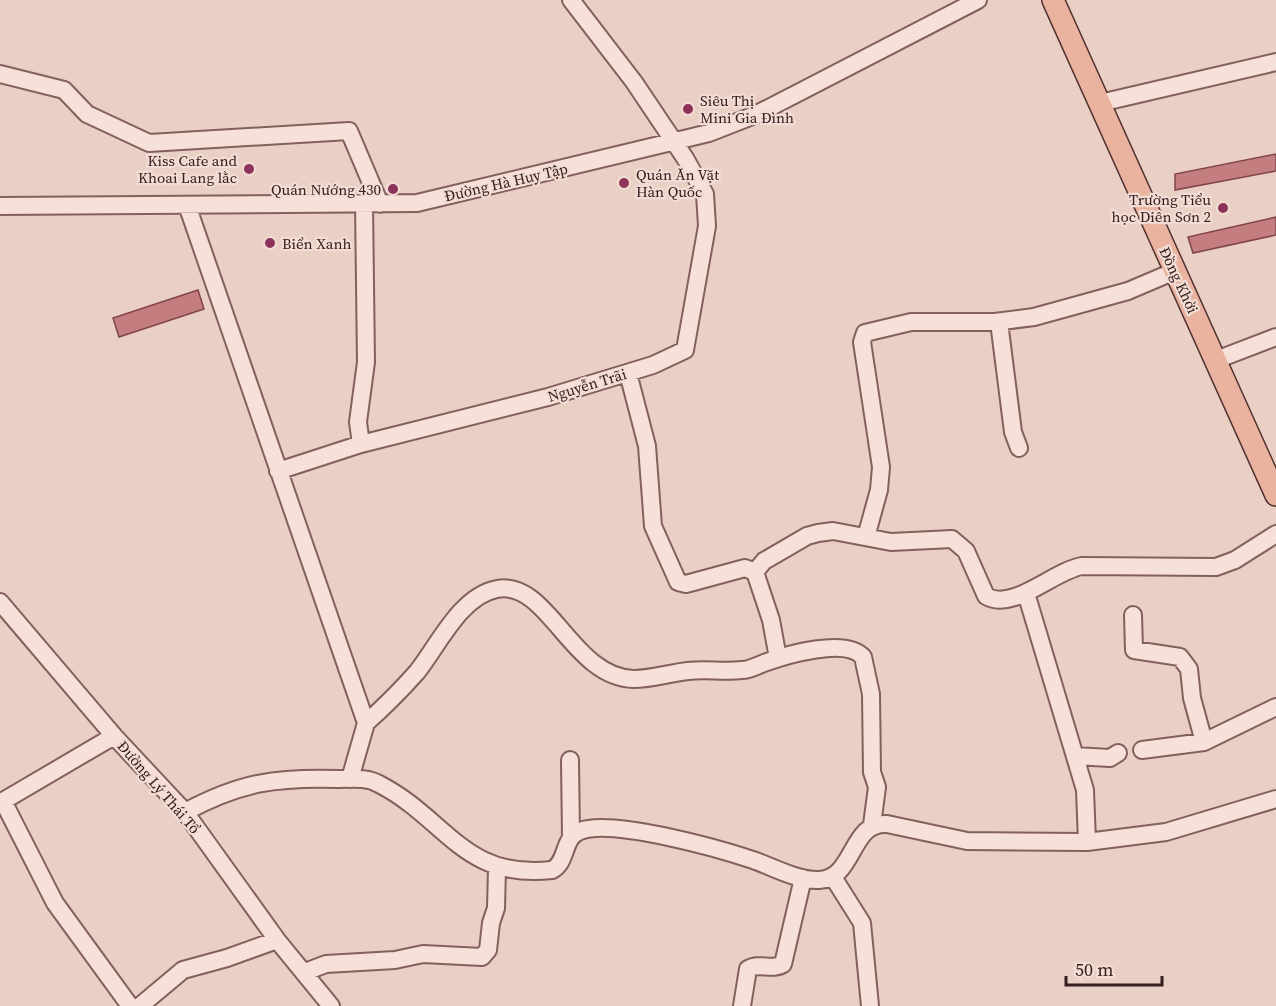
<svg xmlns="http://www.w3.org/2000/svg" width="1276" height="1006" viewBox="0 0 1276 1006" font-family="'Source Serif 4',serif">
	<rect width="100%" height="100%" fill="#eacfc5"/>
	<!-- building -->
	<path fill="#c57e7f" stroke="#814547" stroke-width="1.5" d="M 1276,154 L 1276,171 L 1175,190 L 1175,174 Z
		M 1276,217 L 1276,235 L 1193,253 L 1188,237 Z
		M 198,290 L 204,309 L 119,337 L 113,318 Z"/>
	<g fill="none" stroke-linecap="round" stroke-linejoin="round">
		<!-- minor casing -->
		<g stroke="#83605d" stroke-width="20">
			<path id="minor" d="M 0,74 L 64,90 L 87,114 L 149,143 L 349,131 L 380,204
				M 1100,103 L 1276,62
				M 187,205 L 366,723 L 350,779
				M 0,206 L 417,203 L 709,133 L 755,115 L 978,0
				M 999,322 L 1013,432 L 1019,448
				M 1216,360 L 1276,337
				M 628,373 L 647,446 L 653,526 L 678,582 L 686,584 L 745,568 L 755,572
				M 361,444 L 358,422 L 366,362 L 364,204
				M 278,471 L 361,444 L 548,397 L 653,365 L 685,350 L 707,226 L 705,194 L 685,158 L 634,82 L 571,0
				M 866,537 L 879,490 L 881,467 L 862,342 L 865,333 L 911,322 L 995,322 L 1034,317 L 1128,291 L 1175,271
				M 1026,593 L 1085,790 L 1087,842
				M 0,602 L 114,736 L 185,812 L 277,940 L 331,1006
				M 1133,615 L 1134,650 L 1180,657 L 1189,669 L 1192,698 L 1204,742
				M 778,658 L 771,620 L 755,572 L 764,561 L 807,536 L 818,533 L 833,531 L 891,542 L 952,539 L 966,551 L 986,596 C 1013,612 1053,571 1082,566 L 1216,567 L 1235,560 L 1276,534
				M 366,723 C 384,707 401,690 417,672 C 438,646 460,596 497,589 C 548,579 572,678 634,679 C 652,679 670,673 688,671 C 706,669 724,672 742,670 C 750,670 756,666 764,663 C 786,655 846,637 863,657 L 871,694 L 872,772 L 877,787 L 872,825
				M 114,736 L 3,801 L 55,903 L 130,1006
				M 1142,750 L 1204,742 L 1276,707
				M 1075,756 L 1110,758 L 1118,753
				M 570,760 L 571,837
				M 185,812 C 241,782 277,777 339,779 C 352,779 367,777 379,784 C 447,819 463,880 552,870 C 568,862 562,838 580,831 C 611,818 720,849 753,860 C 773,867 798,881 819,880 C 855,879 850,821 887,824 L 967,841 L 1087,842 L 1166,832 L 1276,799
				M 833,877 L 862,923 L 870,1006
				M 305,972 L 326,964 L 395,960 L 423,954 L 482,957 L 488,950 L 491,923 L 496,908 L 497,868
				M 140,1006 L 183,970 L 227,958 L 277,940
				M 742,1006 L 748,969 C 759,962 772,971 783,964 L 803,878"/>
		</g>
		<!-- major casing -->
		<g stroke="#523230" stroke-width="24">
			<path id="major" d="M 1053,0 L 1276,495"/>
		</g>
		<!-- minor -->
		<use href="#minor" stroke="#f6e0d7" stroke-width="16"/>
		<!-- major -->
		<use href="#major" stroke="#eab3a0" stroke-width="21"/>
	</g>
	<!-- markers -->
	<g fill="#8d325a" stroke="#f2dcd4" stroke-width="2">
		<circle cx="688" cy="109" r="6"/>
		<circle cx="249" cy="169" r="6"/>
		<circle cx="624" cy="183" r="6"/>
		<circle cx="393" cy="189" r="6"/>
		<circle cx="1223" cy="208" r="6"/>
		<circle cx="270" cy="243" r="6"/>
	</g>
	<g text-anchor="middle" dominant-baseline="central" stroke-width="4.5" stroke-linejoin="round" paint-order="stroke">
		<!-- poi labels -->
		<g font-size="15" fill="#35201f" stroke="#f2dcd4" text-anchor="start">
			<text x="700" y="100">Siêu Thị<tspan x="700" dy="17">Mini Gia Đình</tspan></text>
			<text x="237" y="160" text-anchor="end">Kiss Cafe and<tspan x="237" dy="17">Khoai Lang lằc</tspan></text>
			<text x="636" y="174">Quán Ăn Vặt<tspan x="636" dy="17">Hàn Quốc</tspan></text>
			<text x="381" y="189" text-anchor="end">Quán Nướng 430</text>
			<text x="1211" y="199" text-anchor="end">Trường Tiểu<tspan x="1211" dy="17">học Diên Sơn 2</tspan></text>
			<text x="282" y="243">Biển Xanh</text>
		</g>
		<!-- street labels -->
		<g font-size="15" fill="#35201f" stroke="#f2dcd4">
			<text transform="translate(506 182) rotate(-13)">Đường Hà Huy Tập</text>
			<text transform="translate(1179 280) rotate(65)">Đồng Khởi</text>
			<text transform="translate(587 385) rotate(-17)">Nguyễn Trãi</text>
			<text transform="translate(159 787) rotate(49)">Đường Lý Thái Tổ</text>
		</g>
	</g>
	<!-- scale -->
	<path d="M1066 976v9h96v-9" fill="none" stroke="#35201f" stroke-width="3"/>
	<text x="1075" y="976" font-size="18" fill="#35201f" stroke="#f2dcd4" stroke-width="4.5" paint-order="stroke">50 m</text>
</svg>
